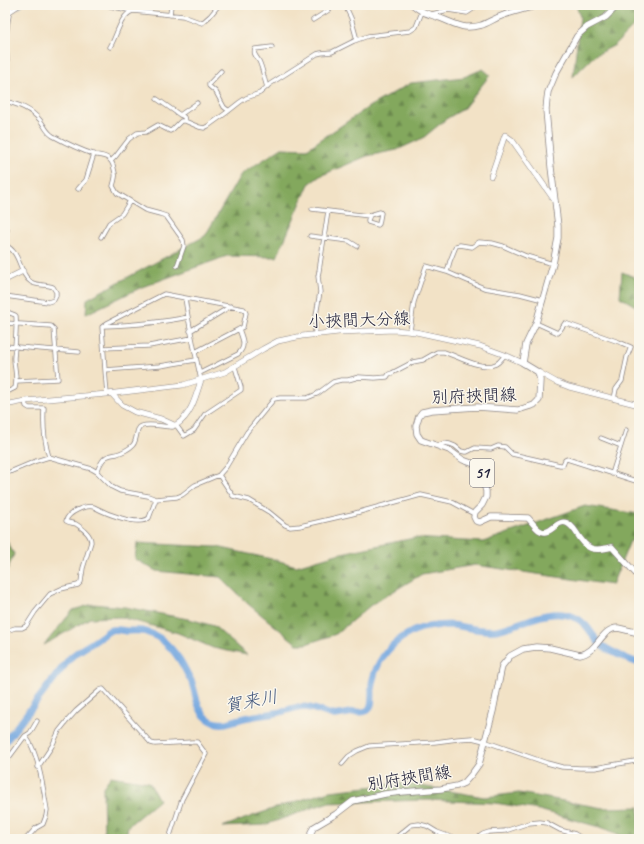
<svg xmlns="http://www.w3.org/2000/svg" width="644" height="844" viewBox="0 0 644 844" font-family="Caveat,'Klee One',sans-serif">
	<defs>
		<pattern id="forest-firs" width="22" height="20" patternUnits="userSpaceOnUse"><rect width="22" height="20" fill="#83a85d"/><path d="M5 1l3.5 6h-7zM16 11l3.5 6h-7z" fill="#6b884e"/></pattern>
	</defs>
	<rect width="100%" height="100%" fill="#fbf7ec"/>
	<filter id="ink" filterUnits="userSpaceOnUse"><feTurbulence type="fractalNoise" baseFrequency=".025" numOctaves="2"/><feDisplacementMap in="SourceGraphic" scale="8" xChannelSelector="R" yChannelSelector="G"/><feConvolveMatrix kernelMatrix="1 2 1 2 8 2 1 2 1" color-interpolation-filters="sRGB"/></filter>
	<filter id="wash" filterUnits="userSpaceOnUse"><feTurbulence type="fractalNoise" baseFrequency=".012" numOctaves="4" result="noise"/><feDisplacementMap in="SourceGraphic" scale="16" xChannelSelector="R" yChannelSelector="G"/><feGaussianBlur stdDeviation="0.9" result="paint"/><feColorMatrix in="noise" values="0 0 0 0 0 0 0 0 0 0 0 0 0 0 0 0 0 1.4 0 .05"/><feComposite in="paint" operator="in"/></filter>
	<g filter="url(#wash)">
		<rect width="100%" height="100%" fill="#f2e2c6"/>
		<!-- forest -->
		<path fill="url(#forest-firs)" stroke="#52654c" d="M 576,5 L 639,5 L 639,21 L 615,45 L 594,56 L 573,77 L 580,17 Z
			M 483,69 L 490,75 L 463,109 L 446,119 L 423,138 L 397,150 L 367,156 L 320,176 L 309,184 L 277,257 L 227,256 L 142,287 L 86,314 L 87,299 L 205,236 L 241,174 L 282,148 L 307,149 L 370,106 L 411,83 L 464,77 Z
			M 622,272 L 639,279 L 639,308 L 620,297 Z
			M 585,506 L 618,511 L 639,514 L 639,540 L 630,541 L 612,585 L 475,565 L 422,574 L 371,605 L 336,634 L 306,644 L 297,644 L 248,604 L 220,577 L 156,571 L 135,559 L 137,543 L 217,547 L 276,560 L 296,566 L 337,554 L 414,538 L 483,542 Z
			M 5,538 L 14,554 L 5,575 Z
			M 93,604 L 125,607 L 193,620 L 214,626 L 247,655 L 213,648 L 178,633 L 120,617 L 90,618 L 44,645 L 73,610 Z
			M 111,776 L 149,782 L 159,800 L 128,826 L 126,839 L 104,839 L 103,787 Z
			M 403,783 L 484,797 L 519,793 L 603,808 L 639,807 L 639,839 L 629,839 L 606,829 L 539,810 L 495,803 L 428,800 L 326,803 L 265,825 L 222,827 L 278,807 L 330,791 Z"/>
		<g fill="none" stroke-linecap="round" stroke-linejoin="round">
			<!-- stream -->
			<path stroke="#72a6df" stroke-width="1" d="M 19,8 L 23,5
				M 5,18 L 8,15"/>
			<!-- river -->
			<path stroke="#72a6df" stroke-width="7" d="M 5,742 L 70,658 C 80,649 92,644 102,636 C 105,634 107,631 111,630 C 116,628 123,631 128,631 C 134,631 140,630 146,632 C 165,637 179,656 187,673 C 189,677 192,681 193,686 C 196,696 197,707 204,715 C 211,723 220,725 230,722 C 237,720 243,718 250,717 C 259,715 267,715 275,713 C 284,712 293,707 302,707 C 314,707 323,713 333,715 C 340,716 347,713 354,712 C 358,712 365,713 368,710 C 374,706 371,690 372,683 C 375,668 383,654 394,644 C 402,637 412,631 422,628 C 431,626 441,625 450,625 C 465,626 480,632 496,630 C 521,626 548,606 574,617 C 588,623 591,635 601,645 C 607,650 631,661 639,663"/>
		</g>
	</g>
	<g filter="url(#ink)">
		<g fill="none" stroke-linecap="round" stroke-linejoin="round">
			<!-- street casing -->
			<g stroke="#8a8280" stroke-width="5">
				<path id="street" d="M 345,5 L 351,18 L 357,40
					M 110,6 L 132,11
					M 432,14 L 448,10 L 467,13 L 473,9 L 475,5
					M 5,15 L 20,5
					M 170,15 L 171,5
					M 313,20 L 329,10 L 333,5
					M 110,47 C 117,36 120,15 133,11 L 183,16 L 202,23 L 210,16 L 219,5
					M 221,71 L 209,84 L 209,86 L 216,92 L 224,107 L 229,111
					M 5,81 C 9,67 6,54 6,40 C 6,28 9,16 11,5
					M 267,87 C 264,79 263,69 259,61 C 256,56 253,54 255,49 L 272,47
					M 157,99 L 180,115 L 184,117 L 185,121
					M 5,101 C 19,105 30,108 40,120 C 45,126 46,132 53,136 C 66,143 80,150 93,154 C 99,156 106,155 110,160 C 112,162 112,163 113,165 C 116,176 116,175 113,186 L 117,193 L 145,210 L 160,214 L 166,216 L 183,240 L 184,246 L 177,266
					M 180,115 L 197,103
					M 111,161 L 116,156 L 129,139 L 137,133 L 146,132 L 158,125 L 170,131 L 172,130 L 181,121 L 185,121 L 199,127 L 204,128 L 208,126 L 226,113 L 240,102 L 246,98 L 260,93 L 270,84 L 317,54 L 321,53 L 332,52 L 354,41 L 368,36 L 410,31 L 416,27 L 422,12
					M 78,189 L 86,180 L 94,154
					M 312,209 L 369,216
					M 380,212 L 381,213 L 379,224 L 378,225 L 368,222 L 368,220 L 370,215 Z
					M 5,229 L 7,230
					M 310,236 L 349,241 L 357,246
					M 101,237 L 109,223 L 122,214 L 130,201
					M 5,245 C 22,253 18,273 31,282 C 37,286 46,284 53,287 L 56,292 L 56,296 L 54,300 L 48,302 L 5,296
					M 447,272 L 450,261 L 456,246 L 460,245 L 472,247 L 479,242 L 492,243 L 503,246 L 526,256 L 553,264
					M 185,298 C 189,326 195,353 201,380
					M 5,311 L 15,315 L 16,316 C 17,330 15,344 14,358 C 14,368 18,378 15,388 L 5,393
					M 5,323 L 51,326 L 54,329 L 58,379 L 16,381
					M 536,323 L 558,333 L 565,323 L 619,342 L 631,347 L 627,357 L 622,381 L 616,389 L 614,399
					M 104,326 C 132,325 160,323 188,317
					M 190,331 L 231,306
					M 410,331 L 414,302 L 426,266 L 447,272 L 484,288 L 520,294 L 543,300
					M 315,335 L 315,321 L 320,292 L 318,276 L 319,271 L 328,211
					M 5,346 L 79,352
					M 104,348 L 149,346 L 192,338
					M 105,370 L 160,366 L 196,360
					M 200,373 L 238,354 C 247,346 242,338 239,329
					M 107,394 L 105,370 L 102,327 L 107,323 L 164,294 L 244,309 L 246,313 L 243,327 L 195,352
					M 25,401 L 26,406 L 29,408 L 44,408 C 43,425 44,441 49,457
					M 176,425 L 184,436 L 194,430 L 205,414 L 241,390 L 241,387 L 235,367
					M 601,438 L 621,446
					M 437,446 L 444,443 L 450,444 L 455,446 L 461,451 L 465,452 L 467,452 L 475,448 L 491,449 L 498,446 L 505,447 L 512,454 L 560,465 L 563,465 L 565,460 L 567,459 L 639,482
					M 97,472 C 99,467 101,461 105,458 C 108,455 113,455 117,454 C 123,452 129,449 133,445 C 138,439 135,428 142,426 C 150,423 164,427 173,427 L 174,425
					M 5,474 L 36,461 L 49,457 L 92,469 L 97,472 L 112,487 L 120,491 L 148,496 L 156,499 L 177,497 L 182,495 L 195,485 L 219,475 L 226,467 L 247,432 L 274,399 L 280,398 L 307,398 L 317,394 L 333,382 L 341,380 L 348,380 L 359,377 L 375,378 L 387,377 L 389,374 L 392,373 L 413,362 L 423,360 L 437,352 L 444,352 C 457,356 482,371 496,364 C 500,362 502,358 505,355
					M 612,474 L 626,430
					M 219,475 L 233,496 L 249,500 L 269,512 L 285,525 L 290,527 L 300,526 L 352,514 L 421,495 L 452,502 L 474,514
					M 6,631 L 15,628 L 22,628 L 26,626 L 35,612 L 50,594 L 61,589 L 78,585 L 81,582 L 83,568 L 91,542 C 91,534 82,528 76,524 C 72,523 69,523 66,521 C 68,512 85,505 94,507 C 105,513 138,527 149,518 L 156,499
					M 25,736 C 38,749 44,792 47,810 L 46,816 L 43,824 L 36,828 L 26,839
					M 5,763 L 25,736 L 30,733 L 37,721
					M 342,764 L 349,756 L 357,751 L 369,746 L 435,742 L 458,739 L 472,738 L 484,741 L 547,763 L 562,767 L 580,768 L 595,768 L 635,761 L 639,762
					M 38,767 L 52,746 L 59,731 L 67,721 L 76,711 L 100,690 L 103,689 L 151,743 L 155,744 L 192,742 L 197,742 L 206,754 L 182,799 L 169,839
					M 394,839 L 411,825 L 419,824 L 427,826 L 437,832 L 456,839
					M 476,839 L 483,834 L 489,832 L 505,831 L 529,823 L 540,822 L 547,823 L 560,830 L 575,834 L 583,839"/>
			</g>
			<!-- secondary casing -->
			<g stroke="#8a8280" stroke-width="6">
				<path id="secondary" d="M 491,176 L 505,135 L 512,140 L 555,201
					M 5,280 L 23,271
					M 538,372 L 556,382 L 569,387 L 639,405
					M 112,394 L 122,405 L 135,412 L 161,419 L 174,425 L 176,425 C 191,416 196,396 201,380
					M 5,405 L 25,401 L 107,394 L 183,385 L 225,372 L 263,349 L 278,341 L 302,336 L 339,332 L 395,330 L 416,332 L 480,346 L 505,355 L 523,363"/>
			</g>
			<!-- primary casing -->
			<g stroke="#8a8280" stroke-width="7">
				<path id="primary" d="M 413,5 C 422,13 429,14 440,18 C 449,21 457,26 466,27 C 484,28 489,20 504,15 C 515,11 528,8 539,5
					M 616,5 L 614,9 L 606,17 L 587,27 L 577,36 L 556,73 L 548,92 L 547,99 L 546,110 L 551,167 L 558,226 L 558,238 L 553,264 L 536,323 L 526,344 L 523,363 L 538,372 L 540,380 L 539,400 L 534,405 L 518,410 L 477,407 L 432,410 L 422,412 L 419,416 L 416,426 L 417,434 L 421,440 L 449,450 L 463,460 L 477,465 L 482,470 L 483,481 L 486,491 L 486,497 L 482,505 L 475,512 L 474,517 L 476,521 L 480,522 L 491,517 L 496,517 L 528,518 C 532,522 535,527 539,530 C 550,538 557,518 567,523 C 571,525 574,529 576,532 C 587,550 592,552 612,547 L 639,577
					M 311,839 L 311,832 L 314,827 L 336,814 L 353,801 L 385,794 L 402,792 L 441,789 L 457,786 L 464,783 L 471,775 L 479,764 L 493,711 L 502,666 L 510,656 L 523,649 L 536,647 L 550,648 L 580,655 C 598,652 601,628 618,628 L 639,633"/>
			</g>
			<!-- street -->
			<use href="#street" stroke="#fff" stroke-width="3.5"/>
			<!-- secondary -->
			<use href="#secondary" stroke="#fff" stroke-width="5"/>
			<!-- primary -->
			<use href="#primary" stroke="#fff" stroke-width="5.5"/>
		</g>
	</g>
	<g text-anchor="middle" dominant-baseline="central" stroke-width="3" stroke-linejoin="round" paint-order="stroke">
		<!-- shield labels -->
		<rect fill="#fbf7ec" stroke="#636270" stroke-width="1" x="470" y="459" width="24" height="28" rx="3"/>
		<g font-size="16" font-weight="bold" fill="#22223b">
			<text x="482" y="473">51</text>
		</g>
		<!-- street labels -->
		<g font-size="17" fill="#22223b" stroke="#fbf7ec">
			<text transform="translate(359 320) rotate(-2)">小挾間大分線</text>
			<text transform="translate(474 396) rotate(-2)">別府挾間線</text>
			<text transform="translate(409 778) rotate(-9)">別府挾間線</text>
		</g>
		<!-- water labels -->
		<g font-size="18" font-style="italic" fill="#42577d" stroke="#fbf7ec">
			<text transform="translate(251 701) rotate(-11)">賀来川</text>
		</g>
	</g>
	<!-- margin -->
	<rect width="644" height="844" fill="none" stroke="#fbf7ec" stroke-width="20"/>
</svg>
